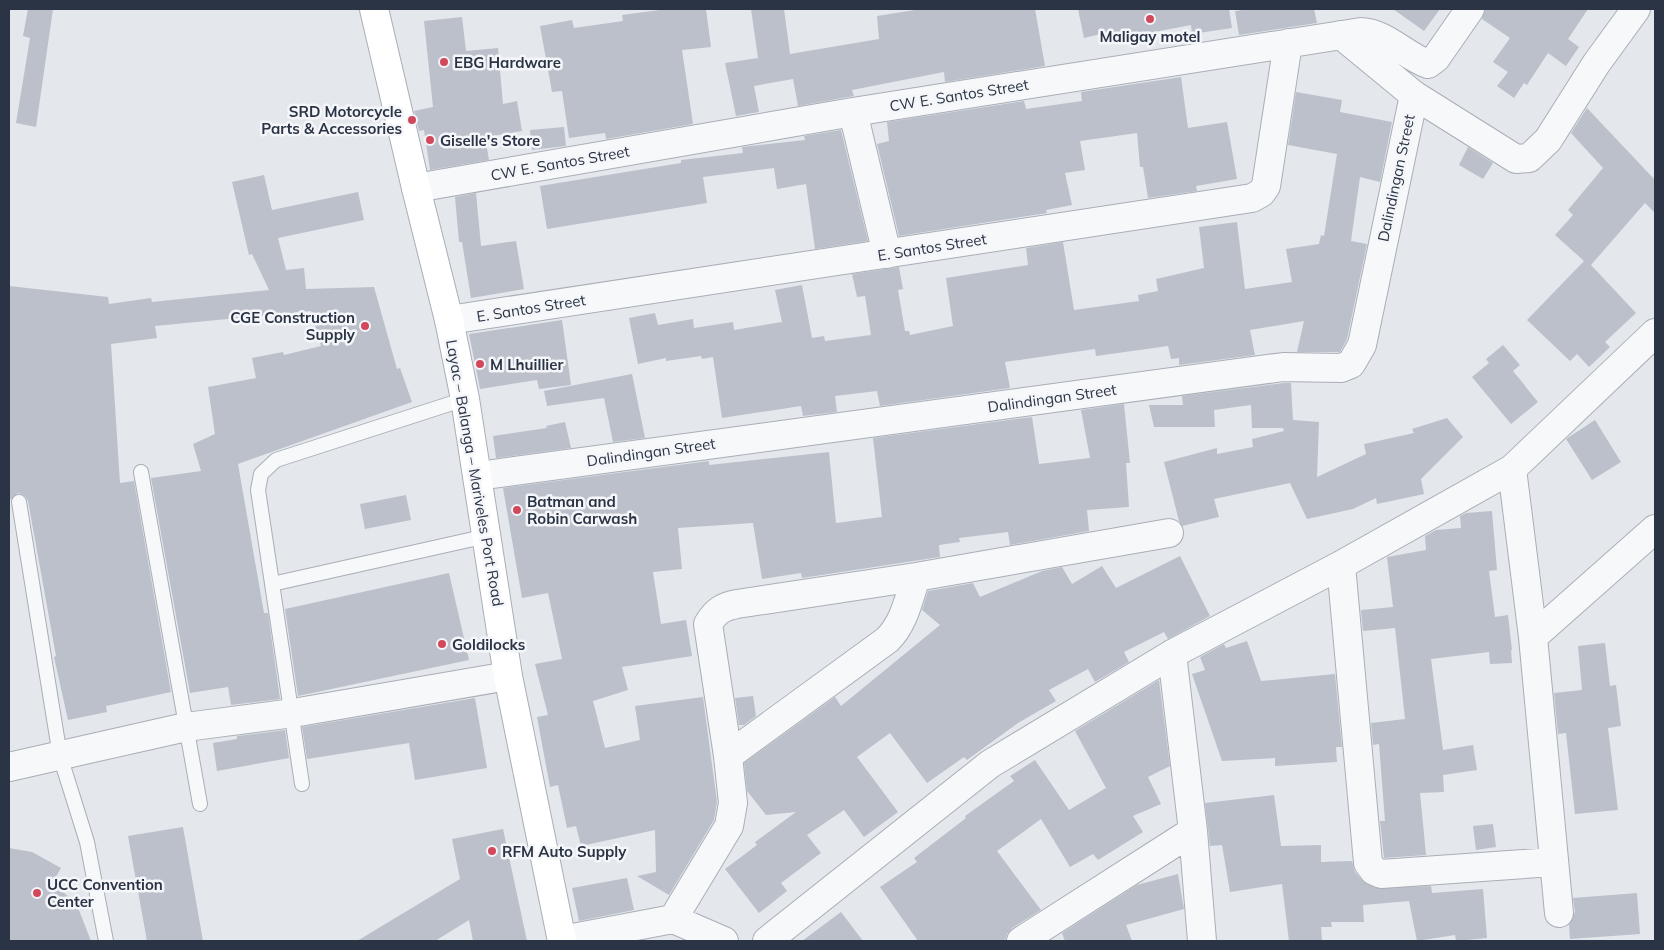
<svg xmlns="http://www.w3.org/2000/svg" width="1664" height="950" viewBox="0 0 1664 950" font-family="Mulish,sans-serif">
	<rect width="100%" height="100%" fill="#e4e7ec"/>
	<!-- building -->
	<path fill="#bbc0ca" d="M 28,9 L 53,9 L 36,127 L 16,123 L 30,38 L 23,36 Z
		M 667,9 L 706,9 L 711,47 L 682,50 L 693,124 L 606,139 L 605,133 L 569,138 L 562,91 L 552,92 L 540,26 L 572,20 L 574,28 L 623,21 L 622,15 Z
		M 751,9 L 784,9 L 790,54 L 879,39 L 877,16 L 921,9 L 1035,9 L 1045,66 L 945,82 L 944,72 L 852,90 L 854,96 L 798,106 L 793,79 L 754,86 L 759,112 L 736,116 L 725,63 L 758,58 Z
		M 1078,9 L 1229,9 L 1232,28 L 1192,34 L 1191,25 L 1107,41 L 1105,33 L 1084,38 Z
		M 1250,9 L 1314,9 L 1317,23 L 1239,35 L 1235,11 Z
		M 1393,9 L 1440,9 L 1424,31 Z
		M 1485,9 L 1588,9 L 1568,39 L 1579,47 L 1566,66 L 1548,53 L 1527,85 L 1524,83 L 1514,98 L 1497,86 L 1508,72 L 1493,62 L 1510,38 L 1482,19 Z
		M 462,17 L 466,51 L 498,48 L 503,104 L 517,101 L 522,131 L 485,137 L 489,160 L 430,170 L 424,130 L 419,131 L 414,111 L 433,107 L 424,21 Z
		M 1181,77 L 1188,128 L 1227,122 L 1237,179 L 1196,186 L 1197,191 L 1148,198 L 1143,167 L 1140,167 L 1137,133 L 1080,141 L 1085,170 L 1065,173 L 1072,205 L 1046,210 L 1047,213 L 899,236 L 877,144 L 889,141 L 887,122 L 1024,101 L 1026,109 L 1082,101 L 1081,92 Z
		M 1296,92 L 1342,100 L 1340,112 L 1392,122 L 1380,182 L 1360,177 L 1351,241 L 1367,244 L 1347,339 L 1340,352 L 1297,352 L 1304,321 L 1250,330 L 1255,355 L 1179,365 L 1179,358 L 1171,359 L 1168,346 L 1096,356 L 1095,349 L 1005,362 L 1010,388 L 880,406 L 877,391 L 835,396 L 837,412 L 803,416 L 801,406 L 722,418 L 713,357 L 702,359 L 701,356 L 666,361 L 666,358 L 638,364 L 629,318 L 655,313 L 658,325 L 693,319 L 694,328 L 733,322 L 734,330 L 782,322 L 775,290 L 802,285 L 812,338 L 824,336 L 825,341 L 871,335 L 865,296 L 857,297 L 852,274 L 899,267 L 903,289 L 898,290 L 905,331 L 909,331 L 910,335 L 953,326 L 946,278 L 1028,265 L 1026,248 L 1063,242 L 1074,310 L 1139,301 L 1138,295 L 1158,291 L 1156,279 L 1204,268 L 1199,227 L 1237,222 L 1245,289 L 1292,282 L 1286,249 L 1319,244 L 1321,235 L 1324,236 L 1337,154 L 1288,145 Z
		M 1587,108 L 1655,180 L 1655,213 L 1645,203 L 1591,265 L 1636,313 L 1605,342 L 1610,347 L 1589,367 L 1577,354 L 1570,361 L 1527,320 L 1584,261 L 1555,235 L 1573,215 L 1568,210 L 1603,168 L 1571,133 Z
		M 564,127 L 566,146 L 532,150 L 530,130 Z
		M 841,130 L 868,241 L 815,249 L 806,184 L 777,189 L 774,168 L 703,177 L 707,203 L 547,229 L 540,186 L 681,163 L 681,160 L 743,153 L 742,147 L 805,140 L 804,136 Z
		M 1468,147 L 1493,163 L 1483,179 L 1459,165 Z
		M 264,175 L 272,210 L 358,192 L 364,220 L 278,238 L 286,270 L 304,268 L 306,289 L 374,287 L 397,369 L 400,368 L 412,402 L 238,464 L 264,613 L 268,613 L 280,699 L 231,705 L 228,687 L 190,693 L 151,478 L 201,471 L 193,444 L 215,434 L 208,387 L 256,378 L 252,358 L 283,352 L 284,355 L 321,346 L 311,311 L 155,326 L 157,338 L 111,344 L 120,483 L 134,481 L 171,692 L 106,706 L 107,712 L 68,720 L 54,657 L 56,656 L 28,501 L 25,496 L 18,493 L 9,501 L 9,286 L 108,297 L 109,304 L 151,298 L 152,302 L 269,290 L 252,254 L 249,255 L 232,182 Z
		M 476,193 L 481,246 L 516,241 L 524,289 L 471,298 L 462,242 L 459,242 L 455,197 Z
		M 562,320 L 571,385 L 539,389 L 537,380 L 480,389 L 469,334 Z
		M 1503,345 L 1520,365 L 1513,371 L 1538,402 L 1511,424 L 1472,377 L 1489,363 L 1486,359 Z
		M 632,374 L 645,438 L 613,442 L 604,398 L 547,406 L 544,391 Z
		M 1284,383 L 1291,383 L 1293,420 L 1319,422 L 1317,477 L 1366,454 L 1364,444 L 1414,433 L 1412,429 L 1447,418 L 1463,437 L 1421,479 L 1424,494 L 1377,504 L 1376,498 L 1353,509 L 1307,519 L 1290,483 L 1214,499 L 1219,517 L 1182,526 L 1179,521 L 1164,462 L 1217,448 L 1217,454 L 1253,447 L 1252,439 L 1284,431 L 1283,428 L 1252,428 L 1251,405 L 1214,410 L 1215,427 L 1154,427 L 1149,405 L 1183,405 L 1182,396 Z
		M 1124,404 L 1130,463 L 1126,463 L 1129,507 L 1087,510 L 1089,531 L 1010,545 L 1008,532 L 959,538 L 960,542 L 939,545 L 940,557 L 802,578 L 801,573 L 762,579 L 753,523 L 678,528 L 682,569 L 653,572 L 661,624 L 686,620 L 692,656 L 622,667 L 628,690 L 593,701 L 605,748 L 640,740 L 635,706 L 703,697 L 717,802 L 714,820 L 669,895 L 637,876 L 656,872 L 655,830 L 581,846 L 576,826 L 567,828 L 558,785 L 550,787 L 537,717 L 548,715 L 535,664 L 562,659 L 548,593 L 522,598 L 503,488 L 709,461 L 709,465 L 829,452 L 836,523 L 882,517 L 873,438 L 1032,417 L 1039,464 L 1090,458 L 1081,410 Z
		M 1595,420 L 1621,462 L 1592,480 L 1566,439 Z
		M 565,422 L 571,448 L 496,458 L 493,436 L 547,428 L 546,426 Z
		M 406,495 L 411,520 L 365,529 L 360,504 Z
		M 1492,511 L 1497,570 L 1489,571 L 1495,617 L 1508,615 L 1512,650 L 1511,650 L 1512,663 L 1490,664 L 1489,652 L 1431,659 L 1443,750 L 1473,745 L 1477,770 L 1443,775 L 1444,792 L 1420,793 L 1426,855 L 1384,858 L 1380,821 L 1385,821 L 1379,744 L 1373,745 L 1371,723 L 1405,719 L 1395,628 L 1363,631 L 1361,610 L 1393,607 L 1387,557 L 1426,550 L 1425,536 L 1436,530 L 1461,528 L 1460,516 L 1466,513 Z
		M 1180,556 L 1210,616 L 1168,639 L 1164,632 L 1124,652 L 1129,662 L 1095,682 L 1088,669 L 1049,690 L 1056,701 L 1018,723 L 967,760 L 964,757 L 927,783 L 890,733 L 857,757 L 898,812 L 864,837 L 844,810 L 807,835 L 821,853 L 781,883 L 787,891 L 759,913 L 725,869 L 757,845 L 755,842 L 796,812 L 766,815 L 747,791 L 744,763 L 835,697 L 841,706 L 940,625 L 922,610 L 928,591 L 973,583 L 980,597 L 1042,571 L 1062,567 L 1072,584 L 1102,566 L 1116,588 Z
		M 449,573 L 469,660 L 298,696 L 285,609 Z
		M 1247,641 L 1261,681 L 1335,674 L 1342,747 L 1336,747 L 1337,762 L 1275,766 L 1275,758 L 1222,761 L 1192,674 L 1205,670 L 1200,657 L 1224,644 L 1226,648 Z
		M 1605,643 L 1610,686 L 1616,685 L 1621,726 L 1608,728 L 1618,810 L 1575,814 L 1566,733 L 1558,734 L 1554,693 L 1582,690 L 1578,646 Z
		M 1159,680 L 1170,766 L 1148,777 L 1161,804 L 1133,816 L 1143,832 L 1098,860 L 1093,854 L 1070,867 L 1041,819 L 997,851 L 1041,910 L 1012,928 L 1007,934 L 1005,941 L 918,941 L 880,887 L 917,862 L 914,858 L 966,818 L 965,816 L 1014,781 L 1010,776 L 1035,760 L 1069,810 L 1106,788 L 1075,731 Z
		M 753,696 L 756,716 L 744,725 L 739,725 L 735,698 Z
		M 475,698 L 487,768 L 415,780 L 409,743 L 307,759 L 302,727 Z
		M 285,730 L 289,758 L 217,771 L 213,743 L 237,739 L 237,736 Z
		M 1274,795 L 1281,846 L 1321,845 L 1321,862 L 1352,861 L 1355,872 L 1362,880 L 1375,888 L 1431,886 L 1432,893 L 1483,889 L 1487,938 L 1456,941 L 1455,935 L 1417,941 L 1409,901 L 1363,905 L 1364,922 L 1331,922 L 1332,927 L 1321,927 L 1322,941 L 1289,941 L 1282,884 L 1230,892 L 1222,845 L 1210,846 L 1205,803 Z
		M 1493,824 L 1496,847 L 1476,850 L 1473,826 Z
		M 183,827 L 203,941 L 147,941 L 128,836 Z
		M 503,829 L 527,941 L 473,941 L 469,920 L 435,941 L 357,941 L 460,879 L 452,839 Z
		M 9,848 L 32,852 L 61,868 L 53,882 L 77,905 L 91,941 L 9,941 Z
		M 1178,874 L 1184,909 L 1126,925 L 1132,941 L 1065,941 L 1062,933 L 1137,885 Z
		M 627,878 L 634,910 L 579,921 L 572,888 Z
		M 1637,893 L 1640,934 L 1570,939 L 1569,924 L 1575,912 L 1573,898 Z
		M 841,912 L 863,941 L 802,941 Z"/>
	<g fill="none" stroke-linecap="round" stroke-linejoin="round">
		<!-- service casing -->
		<g stroke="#a9aeb7" stroke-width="16">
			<path id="service" d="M 141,472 L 200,804
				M 19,502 L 60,756 L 87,842 L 106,941
				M 272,584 L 487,536
				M 302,784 L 258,490 L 261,474 L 276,460 L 465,399"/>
		</g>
		<!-- minor casing -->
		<g stroke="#a9aeb7" stroke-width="30">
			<path id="minor" d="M 1341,35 L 1414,95 L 1516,159 L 1529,158 L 1548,140 L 1596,64 L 1636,9
				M 853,112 L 887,254
				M 416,188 L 853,112 L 1361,32 C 1386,33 1405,56 1428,64 L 1436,58 L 1470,9
				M 449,320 L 1252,198 L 1261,193 L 1266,186 L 1288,43
				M 1512,469 L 1533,637 L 1559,913
				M 478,476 L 1283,367 L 1341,368 L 1351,364 L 1362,345 L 1414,95
				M 1341,565 L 1368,863 L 1374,871 L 1381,874 L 1553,862
				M 1533,637 L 1655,529
				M 1172,654 L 1193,831 L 1202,941
				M 728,756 L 887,640 C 904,624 909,598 916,577
				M 9,767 L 186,727 L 293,713 L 508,676
				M 673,919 L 729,826 L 733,803 L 728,756 L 708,624 C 716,611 722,607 737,604 L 916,577 L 1169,533
				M 562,940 L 673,919 L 724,941
				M 767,941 L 990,764 L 1172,654 L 1341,565 L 1512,469 L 1655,333
				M 1021,941 L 1193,831"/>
		</g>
		<!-- secondary casing -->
		<g stroke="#a9aeb7" stroke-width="30">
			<path id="secondary" d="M 374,9 L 416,188 L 449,320 L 465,399 L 508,676 L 562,941"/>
		</g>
		<!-- service -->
		<use href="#service" stroke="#f7f8fa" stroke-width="14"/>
		<!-- minor -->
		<use href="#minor" stroke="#f7f8fa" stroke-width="28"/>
		<!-- secondary -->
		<use href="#secondary" stroke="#fff" stroke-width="28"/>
	</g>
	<!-- markers -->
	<g fill="#d1495b" stroke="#f4f6f9" stroke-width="2">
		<circle cx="1150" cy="19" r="5"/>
		<circle cx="444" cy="62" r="5"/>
		<circle cx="412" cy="120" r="5"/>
		<circle cx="430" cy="140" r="5"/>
		<circle cx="365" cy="326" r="5"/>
		<circle cx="480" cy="364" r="5"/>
		<circle cx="517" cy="510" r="5"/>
		<circle cx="442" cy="644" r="5"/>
		<circle cx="492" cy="851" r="5"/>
		<circle cx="37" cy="893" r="5"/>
	</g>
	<g text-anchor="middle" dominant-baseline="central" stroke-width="5" stroke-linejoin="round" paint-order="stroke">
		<!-- poi labels -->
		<g font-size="15" font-weight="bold" fill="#2b3445" stroke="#f4f6f9" text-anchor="start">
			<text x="1150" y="36" text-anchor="middle">Maligay motel</text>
			<text x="454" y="62">EBG Hardware</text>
			<text x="402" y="111" text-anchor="end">SRD Motorcycle<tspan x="402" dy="17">Parts &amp; Accessories</tspan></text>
			<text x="440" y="140">Giselle's Store</text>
			<text x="355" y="317" text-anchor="end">CGE Construction<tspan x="355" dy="17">Supply</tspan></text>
			<text x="490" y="364">M Lhuillier</text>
			<text x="527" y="501">Batman and<tspan x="527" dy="17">Robin Carwash</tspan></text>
			<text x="452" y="644">Goldilocks</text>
			<text x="502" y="851">RFM Auto Supply</text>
			<text x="47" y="884">UCC Convention<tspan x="47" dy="17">Center</tspan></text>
		</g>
		<!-- street labels -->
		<g font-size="15" fill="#2b3445" stroke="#f4f6f9">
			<text transform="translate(959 95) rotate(-9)">CW E. Santos Street</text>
			<text transform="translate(560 163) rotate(-10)">CW E. Santos Street</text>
			<text transform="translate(1396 178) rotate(-78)">Dalindingan Street</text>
			<text transform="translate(932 247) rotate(-9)">E. Santos Street</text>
			<text transform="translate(531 308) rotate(-9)">E. Santos Street</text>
			<text transform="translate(1052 398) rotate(-8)">Dalindingan Street</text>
			<text transform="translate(651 452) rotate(-8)">Dalindingan Street</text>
			<text transform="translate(475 473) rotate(80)">Layac – Balanga – Mariveles Port Road</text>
		</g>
	</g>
	<!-- border -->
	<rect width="1664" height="950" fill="none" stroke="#2b3445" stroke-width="20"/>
</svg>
